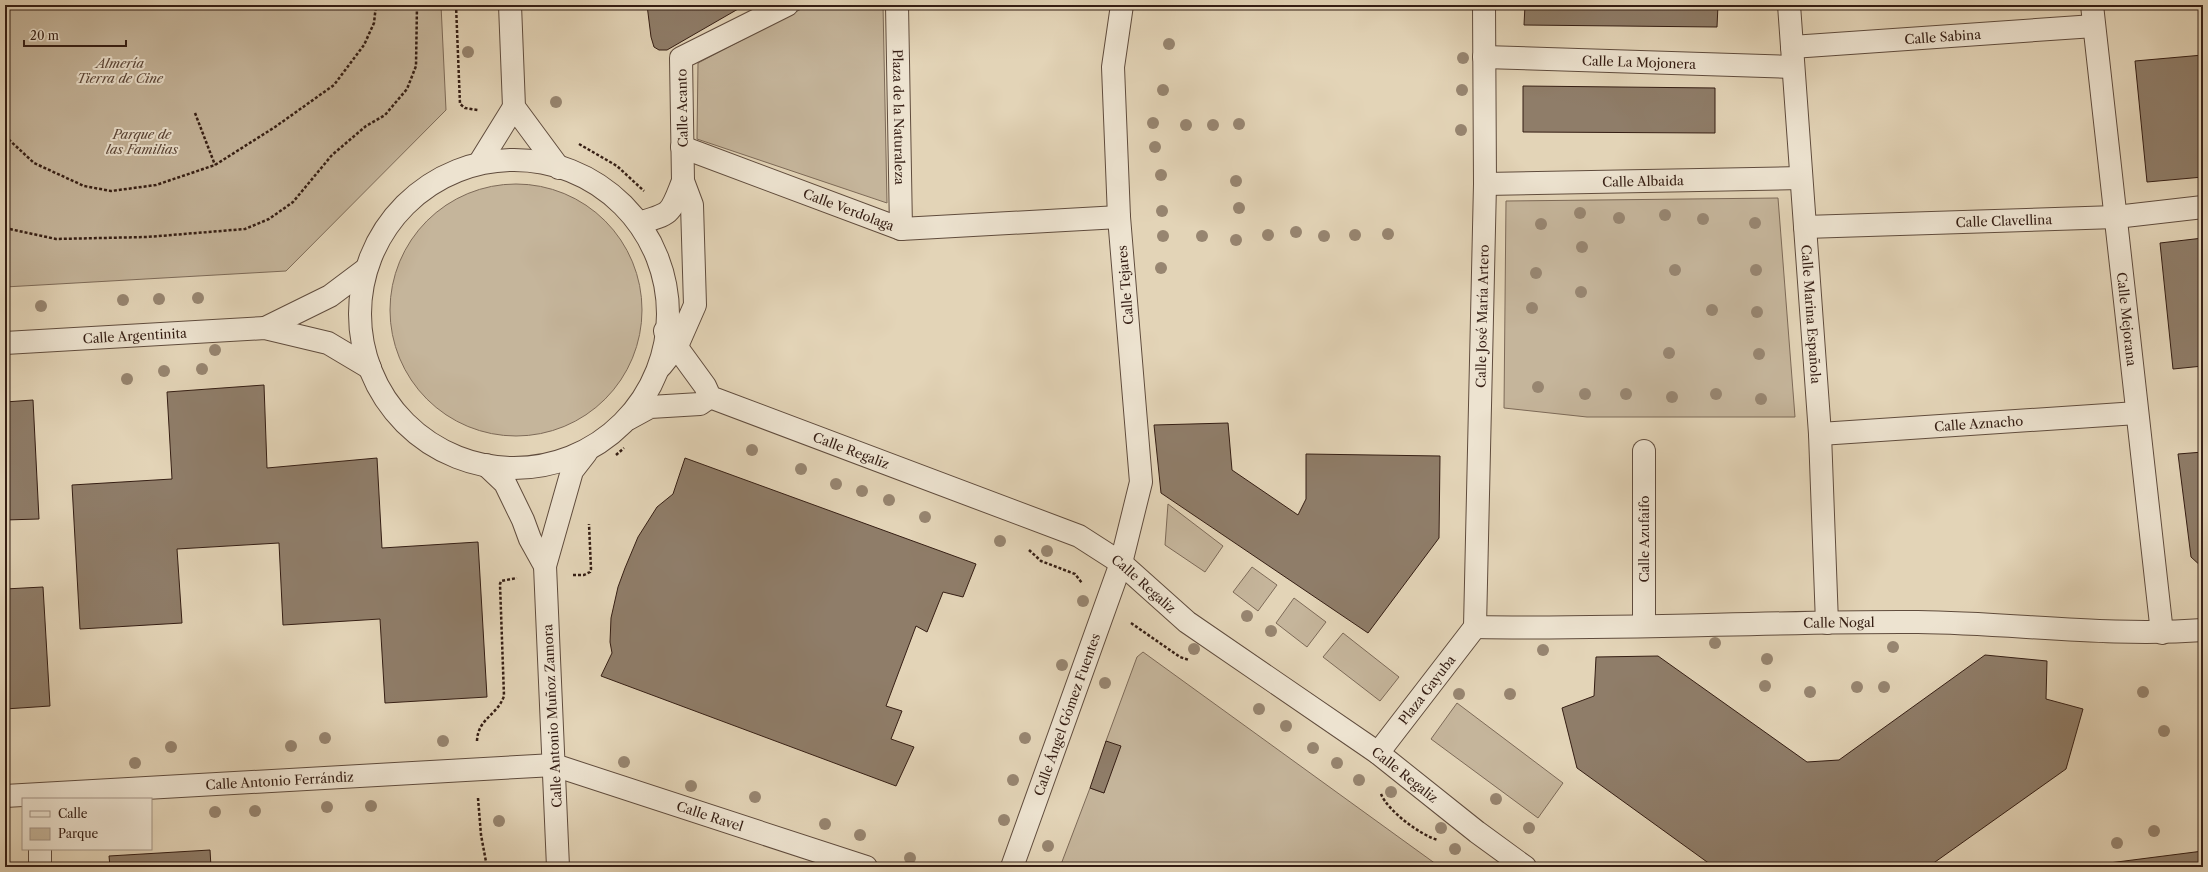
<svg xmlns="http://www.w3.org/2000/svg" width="2208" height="872" viewBox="0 0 2208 872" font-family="'Libre Caslon Text',serif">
	<rect width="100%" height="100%" fill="#e3d4b7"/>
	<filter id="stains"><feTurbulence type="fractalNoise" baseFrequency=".005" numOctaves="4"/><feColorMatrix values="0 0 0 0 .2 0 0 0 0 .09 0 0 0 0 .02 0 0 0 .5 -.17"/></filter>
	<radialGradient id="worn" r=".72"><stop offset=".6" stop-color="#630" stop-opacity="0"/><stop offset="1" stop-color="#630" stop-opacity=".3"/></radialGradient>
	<!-- green -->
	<path fill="#c5b59b" stroke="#7d6a58" d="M 5,5 L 441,5 L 446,110 L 286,271 L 5,287 Z
		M 809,5 L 883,5 L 887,203 L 697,139 L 698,63 Z
		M390 310a126 126 0 1 1 252 0a126 126 0 1 1-252 0Z
		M 1778,198 L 1795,417 L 1587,417 L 1504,408 L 1506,201 Z
		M 1168,504 L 1223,546 L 1205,572 L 1165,545 Z
		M 1252,567 L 1277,585 L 1258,611 L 1233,592 Z
		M 1294,598 L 1326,622 L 1307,647 L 1276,623 Z
		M 1343,633 L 1399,677 L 1380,701 L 1323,657 Z
		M 1143,652 L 1440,867 L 1060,867 L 1090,788 L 1104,793 L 1106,741 L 1137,657 Z
		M 1457,703 L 1563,783 L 1538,818 L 1431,739 Z"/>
	<!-- building -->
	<path fill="#8f7d69" stroke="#351e14" d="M 647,5 L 745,5 L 667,50 L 659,50 L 654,47 L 651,37 Z
		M 1525,5 L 1718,5 L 1717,27 L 1524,25 Z
		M 2203,55 L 2203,177 L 2147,182 L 2135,61 Z
		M 1523,86 L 1715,88 L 1715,133 L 1523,132 Z
		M 2203,238 L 2203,366 L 2173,369 L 2160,243 Z
		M 264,385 L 267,468 L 377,458 L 382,548 L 478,542 L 487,697 L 385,703 L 380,619 L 283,625 L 279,543 L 177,549 L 182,623 L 80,629 L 72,485 L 172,479 L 167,392 Z
		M 33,400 L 39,519 L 5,520 L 5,402 Z
		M 1228,423 L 1232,470 L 1298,515 L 1306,499 L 1306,454 L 1440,456 L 1439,538 L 1368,633 L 1161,493 L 1154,425 Z
		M 2203,452 L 2203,568 L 2191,557 L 2178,454 Z
		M 685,458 L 976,564 L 963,597 L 943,592 L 927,632 L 916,626 L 886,706 L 902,711 L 891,739 L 914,747 L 896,786 L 601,676 L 612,653 L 610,642 L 611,618 L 618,587 L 625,568 L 638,537 L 657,507 L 673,494 Z
		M 43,587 L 50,706 L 5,709 L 5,589 Z
		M 1985,655 L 2047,661 L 2046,699 L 2083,709 L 2066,769 L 1928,867 L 1714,867 L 1577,768 L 1562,708 L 1594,696 L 1596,657 L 1658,656 L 1807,762 L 1839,760 Z
		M 1106,741 L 1121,746 L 1104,793 L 1090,788 Z
		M 210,850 L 211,867 L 110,867 L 109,856 Z
		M 2203,851 L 2203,867 L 2110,867 L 2109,863 Z"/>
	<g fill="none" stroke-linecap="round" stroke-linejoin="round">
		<!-- pedestrian casing -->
		<g stroke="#604c3d" stroke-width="24">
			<g id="pedestrian">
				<path id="s1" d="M 1484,57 L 1793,67"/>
			</g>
		</g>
		<!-- minor casing -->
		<g stroke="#604c3d" stroke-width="24">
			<g id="minor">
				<path id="s2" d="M 897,5 L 901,229"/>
				<path id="s3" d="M 1789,5 L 1820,434 L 1827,623"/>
				<path id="s4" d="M 2092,5 L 2162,633"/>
				<path id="s5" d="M 1792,47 L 2094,26"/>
				<path id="s6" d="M 682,147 L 901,229 L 1119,217"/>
				<path id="s7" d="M 1485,184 L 1801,178"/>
				<path d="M 639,223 C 673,213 670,214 683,181"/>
				<path id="s8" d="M 1805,227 L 2116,217 L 2203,207"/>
				<path d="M 265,328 L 330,296 L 366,269"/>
				<path id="s9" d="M 5,343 L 265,328 L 328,343 L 370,368"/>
				<path d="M 661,366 L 677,346 L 695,305 L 692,205 L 683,181 L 681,58 L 787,5"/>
				<path id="s10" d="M 1820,434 L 2137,413"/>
				<path d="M 1644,451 L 1644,626"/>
				<path id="s11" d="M 1475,627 C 1623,630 1770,621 1918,622 C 2013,623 2108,637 2203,630"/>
				<path id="s12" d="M 1475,627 L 1485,184 L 1484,5"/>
				<path id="s13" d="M 1378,753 L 1475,627"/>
				<path id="s14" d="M 5,796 L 554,765 L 866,867"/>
				<path d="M 40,849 L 40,867"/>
				<path id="s15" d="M 1012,867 L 1121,563 L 1141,482 L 1119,217 L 1113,67 L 1122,5"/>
			</g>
		</g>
		<!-- tertiary casing -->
		<g stroke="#604c3d" stroke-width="24">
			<g id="tertiary">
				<path d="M 510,5 L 514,107 L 559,168"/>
				<circle cx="514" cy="314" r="154"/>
				<path d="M 480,162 L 514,107"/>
				<path id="s16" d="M 665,331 L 705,386 L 710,397 L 1079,536 L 1121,563 L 1187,622 L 1378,753 L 1477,832 L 1525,867"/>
				<path d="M 628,419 L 650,407 L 700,404 L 710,397"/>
				<path d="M 486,465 L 505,483 L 523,520 L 530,539 L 545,566"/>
				<path d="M 558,867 L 545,566 L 572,471 L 586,453"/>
			</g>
		</g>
		<!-- path -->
		<path stroke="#351e14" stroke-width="2.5" stroke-dasharray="3 2" stroke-linecap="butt" d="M 456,5 L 460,104 L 465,108 L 478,110
			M 5,87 L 7,84
			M 195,113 L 215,165
			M 5,136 L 34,163 L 84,186 L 111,191 L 156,185 L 215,165 L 275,127 L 334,85 L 364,45 L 374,23 L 376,5
			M 579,144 L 617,166 L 644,191
			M 5,228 L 56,239 L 147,237 L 245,229 L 269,219 L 293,202 L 332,155 L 366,126 L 385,115 L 407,89 L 416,66 L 417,5
			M 616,455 L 624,448
			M 1029,550 L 1041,561 L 1075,574 L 1082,583
			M 573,575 L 584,575 L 590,572 L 591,569 L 589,524
			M 1131,623 L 1180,657 L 1189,660
			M 477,741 C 478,718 497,716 504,696 L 500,584 L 501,581 L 517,578
			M 1381,794 C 1388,811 1420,835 1438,840
			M 478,798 L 481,835 L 487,867"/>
		<!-- pedestrian -->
		<use href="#pedestrian" stroke="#ede3d0" stroke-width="22"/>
		<!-- minor -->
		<use href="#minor" stroke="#ede3d0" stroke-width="22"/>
		<!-- tertiary -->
		<use href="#tertiary" stroke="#ede3d0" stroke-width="22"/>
	</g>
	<!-- trees -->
	<g fill="#978570">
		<circle cx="1169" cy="44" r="6"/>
		<circle cx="468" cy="52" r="6"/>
		<circle cx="1463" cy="58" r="6"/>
		<circle cx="1163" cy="90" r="6"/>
		<circle cx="1462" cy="90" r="6"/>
		<circle cx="556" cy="102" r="6"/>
		<circle cx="1153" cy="123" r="6"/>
		<circle cx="1239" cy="124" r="6"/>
		<circle cx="1186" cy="125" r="6"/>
		<circle cx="1213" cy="125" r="6"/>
		<circle cx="1461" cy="130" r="6"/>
		<circle cx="1155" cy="147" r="6"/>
		<circle cx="1161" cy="175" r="6"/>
		<circle cx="1236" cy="181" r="6"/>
		<circle cx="1239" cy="208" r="6"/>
		<circle cx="1162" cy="211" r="6"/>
		<circle cx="1580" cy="213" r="6"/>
		<circle cx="1665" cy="215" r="6"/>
		<circle cx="1619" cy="218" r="6"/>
		<circle cx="1703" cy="219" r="6"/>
		<circle cx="1755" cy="223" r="6"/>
		<circle cx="1541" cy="224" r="6"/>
		<circle cx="1296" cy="232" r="6"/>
		<circle cx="1388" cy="234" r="6"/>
		<circle cx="1268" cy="235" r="6"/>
		<circle cx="1355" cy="235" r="6"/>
		<circle cx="1163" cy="236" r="6"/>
		<circle cx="1202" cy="236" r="6"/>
		<circle cx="1324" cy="236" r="6"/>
		<circle cx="1236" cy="240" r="6"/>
		<circle cx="1582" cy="247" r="6"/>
		<circle cx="1161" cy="268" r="6"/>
		<circle cx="1675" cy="270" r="6"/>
		<circle cx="1756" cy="270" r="6"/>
		<circle cx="1536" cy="273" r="6"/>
		<circle cx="1581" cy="292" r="6"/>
		<circle cx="198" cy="298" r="6"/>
		<circle cx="159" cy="299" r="6"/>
		<circle cx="123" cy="300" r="6"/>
		<circle cx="41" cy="306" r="6"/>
		<circle cx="1532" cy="308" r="6"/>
		<circle cx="1712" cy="310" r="6"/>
		<circle cx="1757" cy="312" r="6"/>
		<circle cx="215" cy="350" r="6"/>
		<circle cx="1669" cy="353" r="6"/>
		<circle cx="1759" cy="354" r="6"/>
		<circle cx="202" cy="369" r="6"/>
		<circle cx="164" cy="371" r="6"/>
		<circle cx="127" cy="379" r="6"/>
		<circle cx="1538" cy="387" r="6"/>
		<circle cx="1585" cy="394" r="6"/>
		<circle cx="1626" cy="394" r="6"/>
		<circle cx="1716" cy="394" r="6"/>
		<circle cx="1672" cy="397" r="6"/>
		<circle cx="1761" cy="399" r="6"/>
		<circle cx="752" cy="450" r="6"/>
		<circle cx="801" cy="469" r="6"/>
		<circle cx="836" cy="484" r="6"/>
		<circle cx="862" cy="491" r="6"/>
		<circle cx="889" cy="500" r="6"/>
		<circle cx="925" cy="517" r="6"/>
		<circle cx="1000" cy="541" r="6"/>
		<circle cx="1047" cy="551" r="6"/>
		<circle cx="1083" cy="601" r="6"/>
		<circle cx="1247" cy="616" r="6"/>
		<circle cx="1271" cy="631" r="6"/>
		<circle cx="1715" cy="643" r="6"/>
		<circle cx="1893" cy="647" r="6"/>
		<circle cx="1194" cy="649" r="6"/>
		<circle cx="1543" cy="650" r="6"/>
		<circle cx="1767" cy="659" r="6"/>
		<circle cx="1062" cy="665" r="6"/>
		<circle cx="1105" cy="683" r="6"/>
		<circle cx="1765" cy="686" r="6"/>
		<circle cx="1857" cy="687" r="6"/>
		<circle cx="1884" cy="687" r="6"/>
		<circle cx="1810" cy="692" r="6"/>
		<circle cx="2143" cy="692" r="6"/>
		<circle cx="1459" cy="694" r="6"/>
		<circle cx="1510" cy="694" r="6"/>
		<circle cx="1259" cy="709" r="6"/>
		<circle cx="1286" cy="726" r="6"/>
		<circle cx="2164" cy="731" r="6"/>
		<circle cx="325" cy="738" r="6"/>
		<circle cx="1025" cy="738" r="6"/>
		<circle cx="443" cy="741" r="6"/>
		<circle cx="291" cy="746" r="6"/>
		<circle cx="171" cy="747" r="6"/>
		<circle cx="1313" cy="748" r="6"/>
		<circle cx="624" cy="762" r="6"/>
		<circle cx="135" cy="763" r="6"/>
		<circle cx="1337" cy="763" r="6"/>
		<circle cx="1013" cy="780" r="6"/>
		<circle cx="1359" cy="780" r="6"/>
		<circle cx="691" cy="786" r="6"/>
		<circle cx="1391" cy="792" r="6"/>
		<circle cx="755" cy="797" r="6"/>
		<circle cx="1496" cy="799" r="6"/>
		<circle cx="371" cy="806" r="6"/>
		<circle cx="327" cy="807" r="6"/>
		<circle cx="255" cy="811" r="6"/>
		<circle cx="215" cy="812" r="6"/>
		<circle cx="1004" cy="820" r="6"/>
		<circle cx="499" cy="821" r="6"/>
		<circle cx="825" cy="824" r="6"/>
		<circle cx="1441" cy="828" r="6"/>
		<circle cx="1529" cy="828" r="6"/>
		<circle cx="2154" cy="831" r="6"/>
		<circle cx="860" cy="835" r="6"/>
		<circle cx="2117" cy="843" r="6"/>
		<circle cx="1048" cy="846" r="6"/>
		<circle cx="1455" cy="849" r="6"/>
		<circle cx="910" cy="858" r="6"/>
	</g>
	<g text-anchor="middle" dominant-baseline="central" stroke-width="4" stroke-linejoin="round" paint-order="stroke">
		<!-- street labels -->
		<g font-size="13" fill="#351e14" stroke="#ede3d0">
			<text stroke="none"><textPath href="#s5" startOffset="151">Calle Sabina</textPath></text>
			<text stroke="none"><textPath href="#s1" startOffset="155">Calle La Mojonera</textPath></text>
			<text transform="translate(682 108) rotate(-91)">Calle Acanto</text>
			<text stroke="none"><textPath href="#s2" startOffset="112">Plaza de la Naturaleza</textPath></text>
			<text stroke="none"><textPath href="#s7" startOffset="158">Calle Albaida</textPath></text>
			<text stroke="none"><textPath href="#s6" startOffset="178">Calle Verdolaga</textPath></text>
			<text stroke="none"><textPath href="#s8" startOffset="199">Calle Clavellina</textPath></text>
			<text transform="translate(1125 285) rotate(-95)">Calle Tejares</text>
			<text stroke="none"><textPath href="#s3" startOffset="310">Calle Marina Española</textPath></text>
			<text stroke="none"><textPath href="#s12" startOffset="311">Calle José María Artero</textPath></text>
			<text stroke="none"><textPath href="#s4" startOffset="316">Calle Mejorana</textPath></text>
			<text stroke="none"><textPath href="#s9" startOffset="130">Calle Argentinita</textPath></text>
			<text stroke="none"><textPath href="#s10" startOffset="159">Calle Aznacho</textPath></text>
			<text stroke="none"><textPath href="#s16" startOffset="231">Calle Regaliz</textPath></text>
			<text transform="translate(1644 539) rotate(-90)">Calle Azufaifo</text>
			<text stroke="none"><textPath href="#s16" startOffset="555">Calle Regaliz</textPath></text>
			<text stroke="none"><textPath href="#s11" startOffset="364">Calle Nogal</textPath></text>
			<text stroke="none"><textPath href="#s13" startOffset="80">Plaza Gayuba</textPath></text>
			<text stroke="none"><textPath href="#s15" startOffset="162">Calle Ángel Gómez Fuentes</textPath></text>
			<text transform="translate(552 716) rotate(-93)">Calle Antonio Muñoz Zamora</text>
			<text stroke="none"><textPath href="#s16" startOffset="879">Calle Regaliz</textPath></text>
			<text stroke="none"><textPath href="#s14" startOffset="275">Calle Antonio Ferrándiz</textPath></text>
			<text stroke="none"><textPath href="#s14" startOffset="714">Calle Ravel</textPath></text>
		</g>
		<!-- park labels -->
		<g font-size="13" font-style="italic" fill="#594436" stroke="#ede3d0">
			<text x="120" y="63">Almería<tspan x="120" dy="15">Tierra de Cine</tspan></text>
			<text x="142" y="134">Parque de<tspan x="142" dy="15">las Familias</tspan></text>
		</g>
	</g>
	<!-- margin -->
	<rect width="2208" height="872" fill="none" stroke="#e3d4b7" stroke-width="20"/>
	<rect x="6" y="6" width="2196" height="860" fill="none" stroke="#351e14" stroke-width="2"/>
	<rect x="10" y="10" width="2188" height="852" fill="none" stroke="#351e14"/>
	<!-- legend -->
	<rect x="22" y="798" width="130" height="52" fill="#ede3d0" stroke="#a39485"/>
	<rect x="30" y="811" width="20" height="6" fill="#ede3d0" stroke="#a39485"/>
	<text x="58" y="818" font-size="12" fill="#351e14">Calle</text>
	<rect x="30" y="828" width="20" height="12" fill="#c5b59b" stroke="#a39485"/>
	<text x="58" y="838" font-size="12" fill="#351e14">Parque</text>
	<!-- scale -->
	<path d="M24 40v6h102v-6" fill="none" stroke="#351e14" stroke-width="2"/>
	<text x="30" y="40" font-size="12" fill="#351e14" stroke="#ede3d0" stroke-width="3" paint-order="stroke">20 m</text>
	<rect width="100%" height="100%" filter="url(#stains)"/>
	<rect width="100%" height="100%" fill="url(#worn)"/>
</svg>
